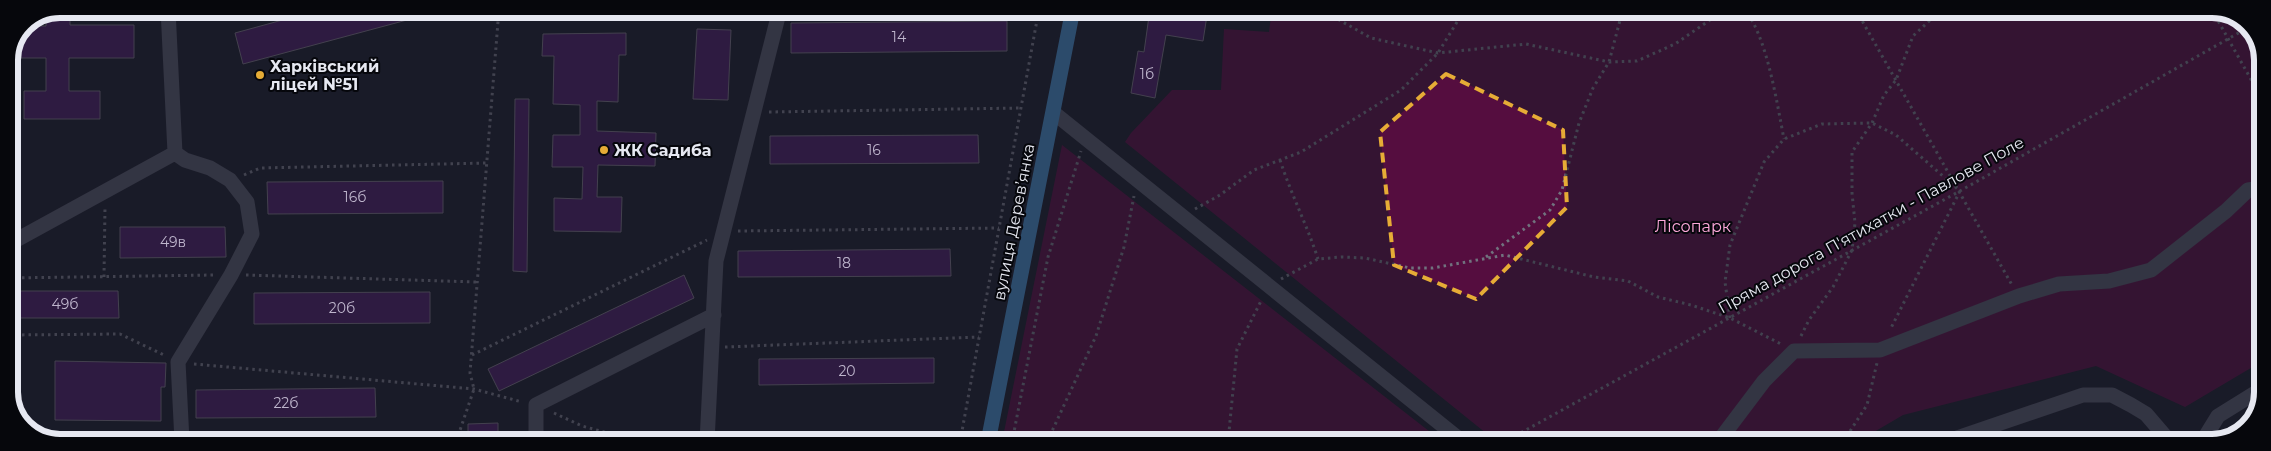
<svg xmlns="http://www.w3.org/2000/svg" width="2271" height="451" viewBox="0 0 2271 451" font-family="Montserrat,sans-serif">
	<rect width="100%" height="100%" fill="#1a1b28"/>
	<!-- green -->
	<path fill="#550d3f" d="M 1272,9 L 2221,10 L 2248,24 L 2262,53 L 2261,362 L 2185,407 L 2096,366 L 1903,415 L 1857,442 L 1497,442 L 1125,142 L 1131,133 L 1172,90 L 1221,90 L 1224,29 L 1269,32 Z
		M 1062,145 L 1443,442 L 1002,442 Z"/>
	<!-- building -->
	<path fill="#471b5f" stroke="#766e7d" d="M 59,9 L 70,9 L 70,25 L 134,25 L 134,58 L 69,58 L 69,91 L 100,91 L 100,119 L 24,119 L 24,91 L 46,91 L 46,58 L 21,58 L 21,30 L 23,26 L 46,26 L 46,14 Z
		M 323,9 L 433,9 L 433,13 L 243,64 L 235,33 Z
		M 1150,9 L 1208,9 L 1203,41 L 1166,35 L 1155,98 L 1131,93 L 1138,51 L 1144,52 Z
		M 1007,21 L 1007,51 L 791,53 L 791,23 Z
		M 697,29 L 731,30 L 728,100 L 693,99 Z
		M 626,33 L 626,55 L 619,55 L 618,102 L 597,101 L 597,131 L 656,133 L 655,166 L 598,165 L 597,197 L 622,197 L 621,232 L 554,231 L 554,198 L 582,199 L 583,167 L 552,167 L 553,135 L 580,135 L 580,105 L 553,104 L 554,56 L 542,56 L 543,34 Z
		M 515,99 L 529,99 L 527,272 L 513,271 Z
		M 978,135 L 979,163 L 770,164 L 770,136 Z
		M 443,181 L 443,213 L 268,214 L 267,182 Z
		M 120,227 L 225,227 L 226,257 L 120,258 Z
		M 950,249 L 951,276 L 738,277 L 738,251 Z
		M 684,275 L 694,298 L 499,391 L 488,369 Z
		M 11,291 L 118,291 L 119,318 L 11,318 Z
		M 430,292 L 430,323 L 254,324 L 254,293 Z
		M 934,358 L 934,383 L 759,385 L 759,359 Z
		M 55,361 L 166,363 L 165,387 L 161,387 L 161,421 L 55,420 Z
		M 375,388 L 376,417 L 196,418 L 196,390 Z
		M 498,423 L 498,442 L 468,442 L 468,424 Z"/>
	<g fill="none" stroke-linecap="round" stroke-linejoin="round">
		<!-- path -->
		<path stroke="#71727e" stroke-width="3" stroke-dasharray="2.5 4" stroke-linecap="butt" d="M 215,9 L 217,17 L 249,9
			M 1744,9 C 1767,35 1777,104 1784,139
			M 1856,10 L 2012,285
			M 2212,10 L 2262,99
			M 181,13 L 200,9
			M 1274,13 L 1334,17 L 1371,38 L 1438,53 L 1526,44 L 1609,62 L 1637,61 L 1675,44 L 1726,9
			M 769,112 L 1021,108
			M 1280,160 C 1291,194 1307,225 1318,259
			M 244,175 L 260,168 L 487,163
			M 1195,209 L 1220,195 L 1254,170 L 1301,152 L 1401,90 L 1438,53 L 1465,9
			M 738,231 L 999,228
			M 1486,257 L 1550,210 L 1562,190 L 1579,123 L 1593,88 L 1609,62 L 1623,9
			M 246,275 L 477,282
			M 104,277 L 105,207
			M 9,278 L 214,275
			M 1281,279 L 1318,259 L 1341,257 L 1365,258 L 1410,268 L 1433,268 L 1505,255 L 1594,277 L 1628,281 L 1658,297 L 1691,305 L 1730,318 L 1781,344
			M 1730,318 L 1725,282 L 1730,245 L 1764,162 L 1784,139 L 1822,124 L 1872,123 L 1896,135 L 1960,191 L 1890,330
			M 9,335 L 120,334 L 166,356
			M 1801,336 L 1809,320 L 1833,287 L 1852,250 L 1855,223 L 1852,193 L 1852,152 L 1872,123 L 1884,95 L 1896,80 L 1913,36 L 1941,10
			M 725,347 L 979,337
			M 472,355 L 707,240
			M 194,364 L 474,389 L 522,402
			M 554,413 L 582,426 L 641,442
			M 456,442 L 474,389 L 470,373 L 499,9
			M 960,442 L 1039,9
			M 1016,442 L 1013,437 L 1048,257 L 1081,151
			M 1047,442 L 1096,336 L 1124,247 L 1134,196
			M 1228,442 L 1237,349 L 1262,299
			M 1504,442 L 1960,191 L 2249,27
			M 1843,442 L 1867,405 L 1877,363"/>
		<!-- minor -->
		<path stroke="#525464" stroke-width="15" d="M 1054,113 L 1463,442
			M 175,153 L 185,160 L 210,168 L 230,180 L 247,202 L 252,234 L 231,275 L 178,362 L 182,441
			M 9,244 L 175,153 L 168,9
			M 536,442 L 536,405 L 714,315
			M 707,442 L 716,261 L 780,9
			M 1718,442 L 1764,381 L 1794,351 L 1880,350 L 2019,296 L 2059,284 L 2109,281 L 2151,270 L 2226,211 L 2248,190 L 2262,188
			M 1945,442 L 2083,395 L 2112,395 L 2131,405 L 2146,414 L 2170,442
			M 2202,442 L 2218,416 L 2255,393 L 2261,393"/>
		<!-- major -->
		<path stroke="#4385bc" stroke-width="15" d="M 988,442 L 1073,9"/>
	</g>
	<!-- marked area -->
	<path d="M0 0H2271V451H0ZM 1446,74 L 1563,130 L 1567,207 L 1476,299 L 1394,265 L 1380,132 Z" fill="#1a1b28" fill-opacity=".55" fill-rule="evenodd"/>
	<path fill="none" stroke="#e6ac36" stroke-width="4" stroke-dasharray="10 6" stroke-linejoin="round" d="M 1446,74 L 1563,130 L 1567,207 L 1476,299 L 1394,265 L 1380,132 Z"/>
	<!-- markers -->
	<g fill="#e6ac36" stroke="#06070c" stroke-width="2">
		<circle cx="260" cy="75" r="5"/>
		<circle cx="604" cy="150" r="5"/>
	</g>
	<g text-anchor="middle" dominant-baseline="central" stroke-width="4" stroke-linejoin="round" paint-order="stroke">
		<!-- number labels -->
		<g font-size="14" fill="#beb5cc">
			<text x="899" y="37">14</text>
			<text x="1147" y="74">1б</text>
			<text x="874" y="150">16</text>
			<text x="355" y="197">16б</text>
			<text x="173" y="242">49в</text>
			<text x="844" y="263">18</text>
			<text x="65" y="304">49б</text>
			<text x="342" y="308">20б</text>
			<text x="847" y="371">20</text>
			<text x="286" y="403">22б</text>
		</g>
		<!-- poi labels -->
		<g font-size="16" font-weight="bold" fill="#e6e8f1" stroke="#06070c" text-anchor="start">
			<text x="270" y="66">Харківський<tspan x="270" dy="18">ліцей №51</tspan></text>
			<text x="614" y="150">ЖК Садиба</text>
		</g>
		<!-- street labels -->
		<g font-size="16" fill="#e6e8f1" stroke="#06070c">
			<text transform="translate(1014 222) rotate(-79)">вулиця Дерев’янка</text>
			<text transform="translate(1871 225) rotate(-29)">Пряма дорога П'ятихатки - Павлове Поле</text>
		</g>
		<!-- park labels -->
		<g font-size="16" fill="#fea8db" stroke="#06070c">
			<text x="1693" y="226">Лісопарк</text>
		</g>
	</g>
	<!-- crop -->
	<path d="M0 0H2271V451H0ZM60 18H2212A42 42 0 0 1 2254 60V392A42 42 0 0 1 2212 434H60A42 42 0 0 1 18 392V60A42 42 0 0 1 60 18Z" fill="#06070c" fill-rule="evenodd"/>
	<path fill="none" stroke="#e6e8f1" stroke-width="6" d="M60 18H2212A42 42 0 0 1 2254 60V392A42 42 0 0 1 2212 434H60A42 42 0 0 1 18 392V60A42 42 0 0 1 60 18Z"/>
</svg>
